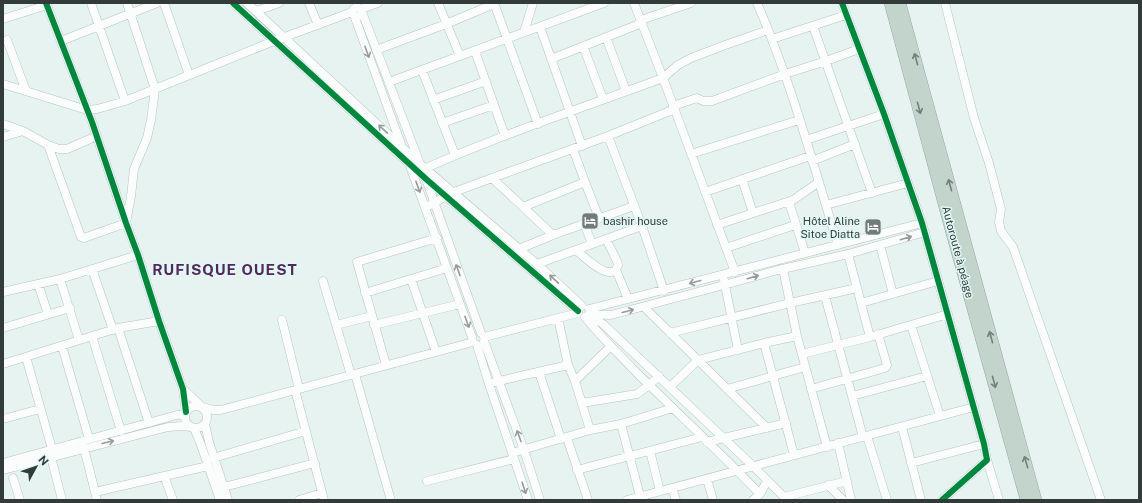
<svg xmlns="http://www.w3.org/2000/svg" width="1142" height="503" viewBox="0 0 1142 503" font-family="'Public Sans',sans-serif">
	<rect width="100%" height="100%" fill="#e6f3f1"/>
	<g fill="none" stroke-linecap="round" stroke-linejoin="round">
		<!-- minor casing -->
		<g stroke="#b9c3c1" stroke-width="9">
			<path id="minor" d="M 46,3 L 92,122 L 126,223 L 138,255 L 159,321 L 183,389 L 186,412
				M 91,3 L 125,101
				M 164,3 L 189,75
				M 233,3 L 426,179 L 578,311
				M 247,3 L 420,164 L 537,264 L 582,306
				M 309,3 L 318,25
				M 438,3 L 460,56
				M 494,3 L 538,124
				M 634,3 L 663,78 L 735,272
				M 757,3 C 791,81 813,164 838,245
				M 842,3 L 884,114 L 922,223 L 984,444 L 987,460 L 942,500
				M 945,3 L 974,118 L 989,163 L 1001,209 L 999,222 L 1001,231 L 1013,247 L 1101,500
				M352.5 12a4.5 4.5 0 1 1 9 0a4.5 4.5 0 1 1-9 0Z
				M 361,9 L 378,3
				M 256,11 L 279,3
				M 362,12 L 419,161
				M 354,15 L 401,144
				M 3,19 L 47,5
				M 641,20 L 691,3
				M 813,26 L 872,193
				M 540,27 L 582,146
				M 524,32 L 533,3
				M 606,37 L 626,91
				M 772,39 L 846,15
				M 7,40 L 26,91
				M 61,41 L 157,3
				M 583,46 L 603,99
				M 376,50 L 446,24 L 494,4
				M 475,51 L 505,136
				M 551,59 L 642,23
				M 422,70 L 455,155
				M 389,82 L 604,3
				M 3,84 L 87,110 L 97,109 L 125,101 L 274,41 L 352,12
				M 433,100 L 486,81
				M 673,106 L 697,98 L 703,101 L 712,101 L 785,74 L 826,61 L 859,49
				M 442,123 L 494,105
				M 3,124 L 23,131 L 48,145 L 59,149 L 67,149 L 97,136
				M 608,136 L 642,226 L 664,291
				M 3,137 L 23,131
				M 806,140 L 884,114
				M 48,145 L 81,237 L 84,238 L 126,223 L 131,196 L 134,169 L 147,138 L 151,120 L 155,89 L 127,3
				M 573,149 L 585,182 L 599,218
				M 691,154 L 799,120
				M 812,161 L 855,144
				M 410,166 L 472,337
				M 426,168 C 503,134 584,107 663,78 L 678,65 L 691,58 L 728,44 L 768,30
				M 492,178 L 553,235
				M 426,179 L 481,333
				M 742,179 L 753,213
				M 705,192 L 810,156
				M 789,202 L 805,253
				M 430,205 L 454,192 L 492,178 L 608,136 L 675,109
				M 826,205 L 908,183
				M 523,207 L 585,182
				M 584,223 L 592,244
				M 717,225 L 793,200 L 819,182
				M 606,239 L 617,261 L 618,265 L 616,270 L 628,299
				M 880,245 L 893,294
				M 726,248 L 795,225
				M 576,250 C 583,256 601,273 610,272 C 612,272 615,271 616,270
				M 517,253 L 519,249 L 553,235 L 634,206
				M 848,254 L 870,337
				M 537,264 L 642,226
				M 92,269 L 113,330
				M 783,269 L 797,336 L 827,447
				M 60,279 L 79,340
				M 411,279 L 436,352
				M 724,280 L 738,350
				M 323,281 L 351,375
				M 38,284 L 48,314
				M 3,292 L 60,279 L 138,255
				M 365,293 L 447,268
				M 825,296 L 863,437
				M 861,303 L 938,281
				M 644,307 L 767,428
				M 589,309 L 922,223
				M 589,314 L 611,315 L 724,285 L 778,270 L 848,254 L 925,232
				M 589,315 L 603,324 L 753,466 L 787,500
				M 585,317 C 600,336 617,352 633,369 C 675,411 719,451 760,494
				M 558,318 L 568,365 L 575,381 L 590,430
				M 282,320 L 299,389
				M 336,325 L 372,316
				M 374,325 L 460,304
				M 911,325 L 940,416
				M 3,328 L 70,308
				M 118,328 L 149,423
				M 670,333 L 790,303 L 857,288
				M 92,336 L 121,431
				M 484,337 L 578,313
				M 484,341 L 524,450 L 540,500
				M 764,343 L 794,455
				M 477,345 L 489,384 L 528,500
				M 62,346 L 89,439
				M 802,354 L 870,337 L 948,314
				M 26,357 L 52,449
				M 3,364 L 118,328 L 159,321
				M 386,365 L 357,262 L 437,238
				M 539,372 L 561,439
				M 355,374 L 390,497
				M 575,381 L 611,346
				M 495,382 L 568,365
				M 670,387 L 698,360 L 764,343 L 797,336
				M 183,389 L 201,406
				M 727,389 L 805,367
				M 811,389 L 885,368 L 887,365 L 878,334
				M 295,390 L 324,500
				M 852,396 L 927,376
				M 582,403 L 637,394 L 649,385 L 659,376
				M185 417a11 11 0 1 1 22 0a11 11 0 1 1-22 0Z
				M 202,407 L 214,410 L 221,410 L 473,342
				M 3,419 L 40,409
				M 205,424 L 209,442 L 228,500
				M 621,424 L 640,496
				M 902,427 L 921,500
				M 194,428 L 201,445 L 220,500
				M 867,436 L 887,500
				M 567,438 L 588,500
				M 707,442 L 786,423
				M 838,443 L 851,500
				M 84,448 L 97,500
				M 650,451 L 660,491
				M 512,453 L 590,430 L 621,424 L 673,408
				M 51,457 L 62,500
				M 213,458 L 306,431
				M 987,460 L 999,500
				M 3,463 L 177,415 L 185,414
				M 911,463 L 984,444
				M 3,470 L 168,427 L 182,426 L 191,427
				M 577,470 L 702,437
				M 164,476 L 173,500
				M 13,478 L 20,500
				M 707,479 L 713,500
				M 427,481 L 514,459
				M 828,485 L 843,500
				M 224,487 L 315,463
				M 672,488 L 676,500
				M 95,492 L 208,466
				M 784,497 L 847,481
				M 299,500 L 322,493
				M 627,500 L 974,407
				M 753,500 L 760,494 L 767,481"/>
		</g>
		<!-- highway casing -->
		<g stroke="#92a8a0" stroke-width="12">
			<path id="highway" d="M 890,3 L 949,223 L 1026,500
				M 900,3 L 1036,500"/>
		</g>
		<!-- minor -->
		<use href="#minor" stroke="#fbfdfd" stroke-width="8"/>
		<!-- highway -->
		<use href="#highway" stroke="#c3d4cd" stroke-width="11"/>
		<!-- cycleway casing -->
		<g stroke="#e1f8f5" stroke-width="8">
			<path id="cycleway" d="M 46,3 L 92,122 L 126,223 L 138,255 L 159,321 L 183,389 L 186,412
				M 233,3 L 426,179 L 578,311
				M 842,3 L 884,114 L 922,223 L 984,444 L 987,460 L 942,500"/>
		</g>
		<!-- cycleway -->
		<use href="#cycleway" stroke="#00873e" stroke-width="6"/>
	</g>
	<!-- one-way arrows -->
	<defs><path id="oneway-shaft" d="M-6 0H5M1.5-3L5.5 0L1.5 3" fill="none" stroke-width="1.6" stroke-linecap="round" stroke-linejoin="round"/></defs>
	<g stroke="#969c9b">
		<use href="#oneway-shaft" transform="translate(367 52) rotate(70)"/>
		<use href="#oneway-shaft" transform="translate(383 129) rotate(-137)"/>
		<use href="#oneway-shaft" transform="translate(418 187) rotate(70)"/>
		<use href="#oneway-shaft" transform="translate(906 238) rotate(-16)"/>
		<use href="#oneway-shaft" transform="translate(458 270) rotate(-110)"/>
		<use href="#oneway-shaft" transform="translate(753 277) rotate(-16)"/>
		<use href="#oneway-shaft" transform="translate(554 279) rotate(-137)"/>
		<use href="#oneway-shaft" transform="translate(695 282) rotate(165)"/>
		<use href="#oneway-shaft" transform="translate(628 311) rotate(-15)"/>
		<use href="#oneway-shaft" transform="translate(467 322) rotate(70)"/>
		<use href="#oneway-shaft" transform="translate(519 436) rotate(-110)"/>
		<use href="#oneway-shaft" transform="translate(108 442) rotate(-14)"/>
		<use href="#oneway-shaft" transform="translate(524 488) rotate(72)"/>
	</g>
	<g stroke="#73807c">
		<use href="#oneway-shaft" transform="translate(916 59) rotate(-105)"/>
		<use href="#oneway-shaft" transform="translate(919 108) rotate(75)"/>
		<use href="#oneway-shaft" transform="translate(950 185) rotate(-105)"/>
		<use href="#oneway-shaft" transform="translate(991 337) rotate(-105)"/>
		<use href="#oneway-shaft" transform="translate(994 382) rotate(75)"/>
		<use href="#oneway-shaft" transform="translate(1026 462) rotate(-106)"/>
	</g>
	<!-- icons -->
	<defs>
		<g id="hotel-square" transform="scale(0.9)"><rect x="-9" y="-9" width="18" height="18" rx="4" fill="#717b79" stroke="#e1f8f5"/><path d="M-6-4.5h1.5V1H6V5H4.5V3h-9V5H-6ZM-4 0a1.8 1.8 0 1 1 3.6 0ZM.5 0V-2.5h3Q6-2.5 6 0Z" fill="#fff"/></g>
	</defs>
	<g fill-rule="evenodd">
		<use href="#hotel-square" x="590" y="221"/>
		<use href="#hotel-square" x="873" y="227"/>
	</g>
	<g text-anchor="middle" dominant-baseline="central" stroke-width="3" stroke-linejoin="round" paint-order="stroke">
		<!-- poi labels -->
		<g font-size="11" fill="#323b39" stroke="#e1f8f5" text-anchor="start">
			<text x="603" y="221">bashir house</text>
			<text x="860" y="221" text-anchor="end">Hôtel Aline<tspan x="860" dy="13">Sitoe Diatta</tspan></text>
		</g>
		<!-- street labels -->
		<g font-size="11" fill="#323b39" stroke="#e1f8f5">
			<text transform="translate(958 252) rotate(75)">Autoroute à péage</text>
		</g>
		<!-- district labels -->
		<g font-size="15" font-weight="bold" letter-spacing="1" fill="#52285d" stroke="#e1f8f5">
			<text x="225" y="269">RUFISQUE OUEST</text>
		</g>
	</g>
	<!-- border -->
	<rect width="1142" height="503" fill="none" stroke="#323b39" stroke-width="8"/>
	<!-- north arrow -->
	<g transform="translate(36 467) rotate(50)" stroke="#e1f8f5" stroke-width="3" paint-order="stroke">
	<path d="M0-3L7 15L0 10L-7 15Z" fill="#323b39"/>
	<text y="-6" font-size="11" font-weight="bold" text-anchor="middle" fill="#323b39">N</text>
	</g>
</svg>
